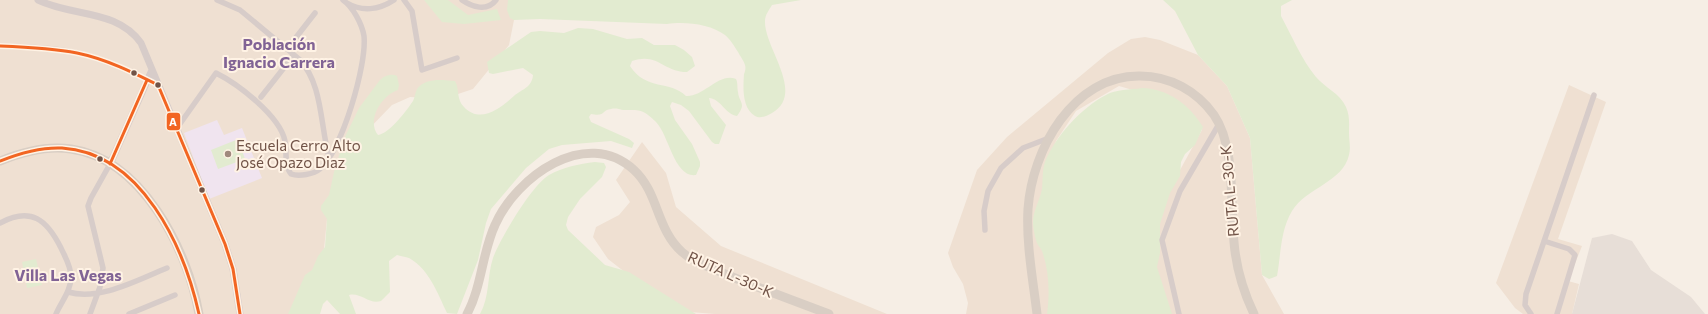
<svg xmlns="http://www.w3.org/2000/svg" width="1708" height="314" viewBox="0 0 1708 314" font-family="Commissioner,sans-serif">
	<rect width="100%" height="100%" fill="#f6eee5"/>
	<!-- residential -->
	<path fill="#efe0d2" d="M 0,0 L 525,0 L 514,20 L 509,45 L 473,89 L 443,99 L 410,97 L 392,105 L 364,134 L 327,219 L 324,249 L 293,314 L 0,314 Z
		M 1145,37 L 1160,40 L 1198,55 L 1227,86 L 1250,138 L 1262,275 L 1284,314 L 1156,314 L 1147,265 L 1169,190 L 1202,130 L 1190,115 L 1143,93 L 1119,86 L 1076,111 L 1056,141 L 1049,162 L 1053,314 L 966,314 L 968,303 L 963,284 L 953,267 L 948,253 L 977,170 L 1007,137 L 1108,53 L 1131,39 Z
		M 1569,85 L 1606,102 L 1558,239 L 1582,246 L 1568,281 L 1579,284 L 1572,314 L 1523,314 L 1515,308 L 1496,283 Z
		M 642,142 L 666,173 L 676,207 L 721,246 L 887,314 L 715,314 L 690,312 L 653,294 L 608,259 L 593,237 L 596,227 L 619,215 L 630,202 L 616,180 Z"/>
	<!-- industrial -->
	<path fill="#e7ded7" d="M 1612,234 L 1632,241 L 1651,270 L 1691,297 L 1705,314 L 1572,314 L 1592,238 Z"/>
	<!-- education -->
	<path fill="#f0e4ef" d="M 217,120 L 224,135 L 242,128 L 262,178 L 209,199 L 184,133 Z"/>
	<!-- green -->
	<path fill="#e2ebd0" d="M 424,0 L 448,0 L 468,15 L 497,9 L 501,20 L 464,24 L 442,22 Z
		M 508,0 L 801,0 L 772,5 C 769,10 765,15 765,21 C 764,48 806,93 772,113 C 767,116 760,119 755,116 C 742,108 743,88 744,74 C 745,72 746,68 745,65 C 744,61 740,56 738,52 C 734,46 731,40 725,35 C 711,24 684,21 667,24 L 540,19 L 514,20 L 510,18 L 507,10 Z
		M 1163,0 L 1292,0 L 1281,6 L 1281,16 C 1292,36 1301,59 1316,77 C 1325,88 1340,93 1346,107 C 1350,116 1349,124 1349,133 C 1349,141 1351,147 1349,155 C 1343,182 1306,188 1292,211 C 1280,231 1281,255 1277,276 L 1269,279 L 1262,275 L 1250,138 L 1227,86 L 1198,55 L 1175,11 Z
		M 578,28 L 593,29 L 627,39 L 642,38 L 654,45 L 675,45 L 684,50 L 692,57 L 695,66 L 687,72 C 663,72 658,52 632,61 L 630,66 C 646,91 670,80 686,96 C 704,97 719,72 736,79 C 738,83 737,87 738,92 C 739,103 747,103 737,116 C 725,114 721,99 709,98 L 711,106 L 726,125 L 719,144 L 715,144 L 712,142 L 689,111 L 681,105 L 672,102 L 670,106 L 675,120 L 692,144 L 700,162 L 700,166 L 696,175 C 674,178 669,135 656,122 C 643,109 640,110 623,110 C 619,109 615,108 611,109 C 601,110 606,117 591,114 L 589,117 L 591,122 L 629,139 L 634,143 L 632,148 L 611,141 L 562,145 L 549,149 L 526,168 L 491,209 L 486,223 L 478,260 L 457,314 L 447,313 C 438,294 429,269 409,258 C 406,257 400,256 397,255 L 389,261 L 390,292 L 381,301 C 369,305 361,292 349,295 L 356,314 L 340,314 L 327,300 L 323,304 L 320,314 L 288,314 L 305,275 L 312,270 L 318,256 L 325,247 L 327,219 L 321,210 L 321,206 L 329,195 L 334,172 L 344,139 L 359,108 L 380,80 C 384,76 391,73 397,76 L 399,85 L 398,90 C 382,95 366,120 378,135 C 389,134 407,110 413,101 C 415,97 415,93 417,89 C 426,77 443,80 455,81 C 460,90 456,99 464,107 C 481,125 502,107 515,95 C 523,89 532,87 533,75 L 523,68 L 493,74 L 489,73 L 487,62 L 531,32 L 540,31 L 564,33 Z
		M 1142,88 C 1168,89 1189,104 1203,127 L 1195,145 L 1185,154 L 1181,162 L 1180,176 L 1170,193 L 1160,224 L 1160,253 L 1157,267 L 1172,314 L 1047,314 C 1050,293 1049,270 1042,251 C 1041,248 1038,246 1037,243 C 1035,238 1033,227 1033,222 C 1033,211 1040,200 1042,189 C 1043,180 1042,171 1045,162 C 1055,137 1081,108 1106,95 C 1116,89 1130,90 1142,88 Z
		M 236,140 L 239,142 L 245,159 L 218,169 L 211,150 Z
		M 595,162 L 604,163 L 606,167 L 602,177 L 580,199 L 568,217 L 566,225 L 568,230 L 605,265 L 629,272 L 696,314 L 480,314 C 490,296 487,276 493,258 C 500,239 532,185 549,175 C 563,167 579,164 595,162 Z
		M 36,259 L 42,285 L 27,288 L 22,262 Z"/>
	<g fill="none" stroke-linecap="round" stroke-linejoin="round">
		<!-- minor -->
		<path stroke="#d7ccc9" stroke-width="5.5" d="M 217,0 L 240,10 L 299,59 C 323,84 320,125 329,157
			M 404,0 L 412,11 L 422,70 L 457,58
			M 462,0 C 472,7 487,12 496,0
			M 347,3 C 362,12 379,10 394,0
			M 0,46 C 22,47 45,47 67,51 C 98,56 130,71 158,85
			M 287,49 L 315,13
			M 261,97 L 294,55
			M 177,128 L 216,73 C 238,84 280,116 285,141 C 287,151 284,166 291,174 C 299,177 314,174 320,169 C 342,150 367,65 364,36 C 362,24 353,7 343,0
			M 0,223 C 31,206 47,220 61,248 C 65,257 71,266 71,277 C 71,291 61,302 56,314
			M 985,230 L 984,211 L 988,191 L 1001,168 L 1023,148 L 1049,138
			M 1544,241 L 1569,249 L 1575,255 L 1557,314
			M 68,292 C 100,301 137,280 167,268
			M 90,314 L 100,287 L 103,268 L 88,206 L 91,198 L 110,164
			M 129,314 L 175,295
			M 1179,314 L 1162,240 L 1180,191 L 1219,124
			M 1531,314 L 1525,305 L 1526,294 L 1594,95"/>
		<!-- tertiary -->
		<path stroke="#d7ccc9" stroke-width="7" d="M 38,0 C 73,17 117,9 141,43 L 225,244 L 233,269 L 240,314
			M 110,164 L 152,70"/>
		<!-- primary -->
		<path stroke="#d9cec4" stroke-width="9" d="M 0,161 C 22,152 46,145 71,149 C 142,159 188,250 199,314
			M 467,314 C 482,286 482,253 495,225 C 516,177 586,126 634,170 C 659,193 656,229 682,252 C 694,263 710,267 725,274 C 759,288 794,301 829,314
			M 1037,314 C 1033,280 1026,243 1028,209 C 1032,150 1073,75 1140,76 C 1170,76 1197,91 1214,115 C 1236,147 1230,204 1234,242 C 1236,267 1243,291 1254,314"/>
		<!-- bus-1 casing -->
		<g stroke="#fff3e5" stroke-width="6">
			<path id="bus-1" d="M 0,46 C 26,47 52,48 77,53 C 106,59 132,72 158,85 L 225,244 L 233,269 L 240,314
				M 0,161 C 20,153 40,147 62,148 C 142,153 184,247 199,314
				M 110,164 L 147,80"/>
		</g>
		<!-- bus-1 -->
		<use href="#bus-1" stroke="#f26522" stroke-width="3"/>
	</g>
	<!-- markers -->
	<g fill="#715347" stroke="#fff3e5" stroke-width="1.5">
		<circle cx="134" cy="73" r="3.5"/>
		<circle cx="158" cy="85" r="3.5"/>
		<circle cx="100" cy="159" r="3.5"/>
		<circle cx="202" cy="190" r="3.5"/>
	</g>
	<circle fill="#a0897e" stroke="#fff3e5" stroke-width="1.5" cx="228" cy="154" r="4"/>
	<g text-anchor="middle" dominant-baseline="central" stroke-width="4" stroke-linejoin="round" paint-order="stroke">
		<!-- poi labels -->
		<g font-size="15" fill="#715347" stroke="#fff3e5" text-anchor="start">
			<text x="236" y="145">Escuela Cerro Alto<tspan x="236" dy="17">José Opazo Diaz</tspan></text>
		</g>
		<!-- street labels -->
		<g font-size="15" fill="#715347" stroke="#fff3e5">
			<text transform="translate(1229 191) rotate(-95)">RUTA L-30-K</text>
			<text transform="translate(731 274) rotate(24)">RUTA L-30-K</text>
		</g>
		<!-- neighbourhood labels -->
		<g font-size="16" font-weight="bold" fill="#816395" stroke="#fff3e5">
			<text x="279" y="43">Población<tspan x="279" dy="18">Ignacio Carrera</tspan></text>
			<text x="68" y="274">Villa Las Vegas</text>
		</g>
	</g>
	<rect stroke="#fff3e5" stroke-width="1.5" x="166" y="112" width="15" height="19" rx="4" fill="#f26522"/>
	<g font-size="11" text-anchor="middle" font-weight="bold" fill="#fff">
		<text x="173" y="126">A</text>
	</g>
</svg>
